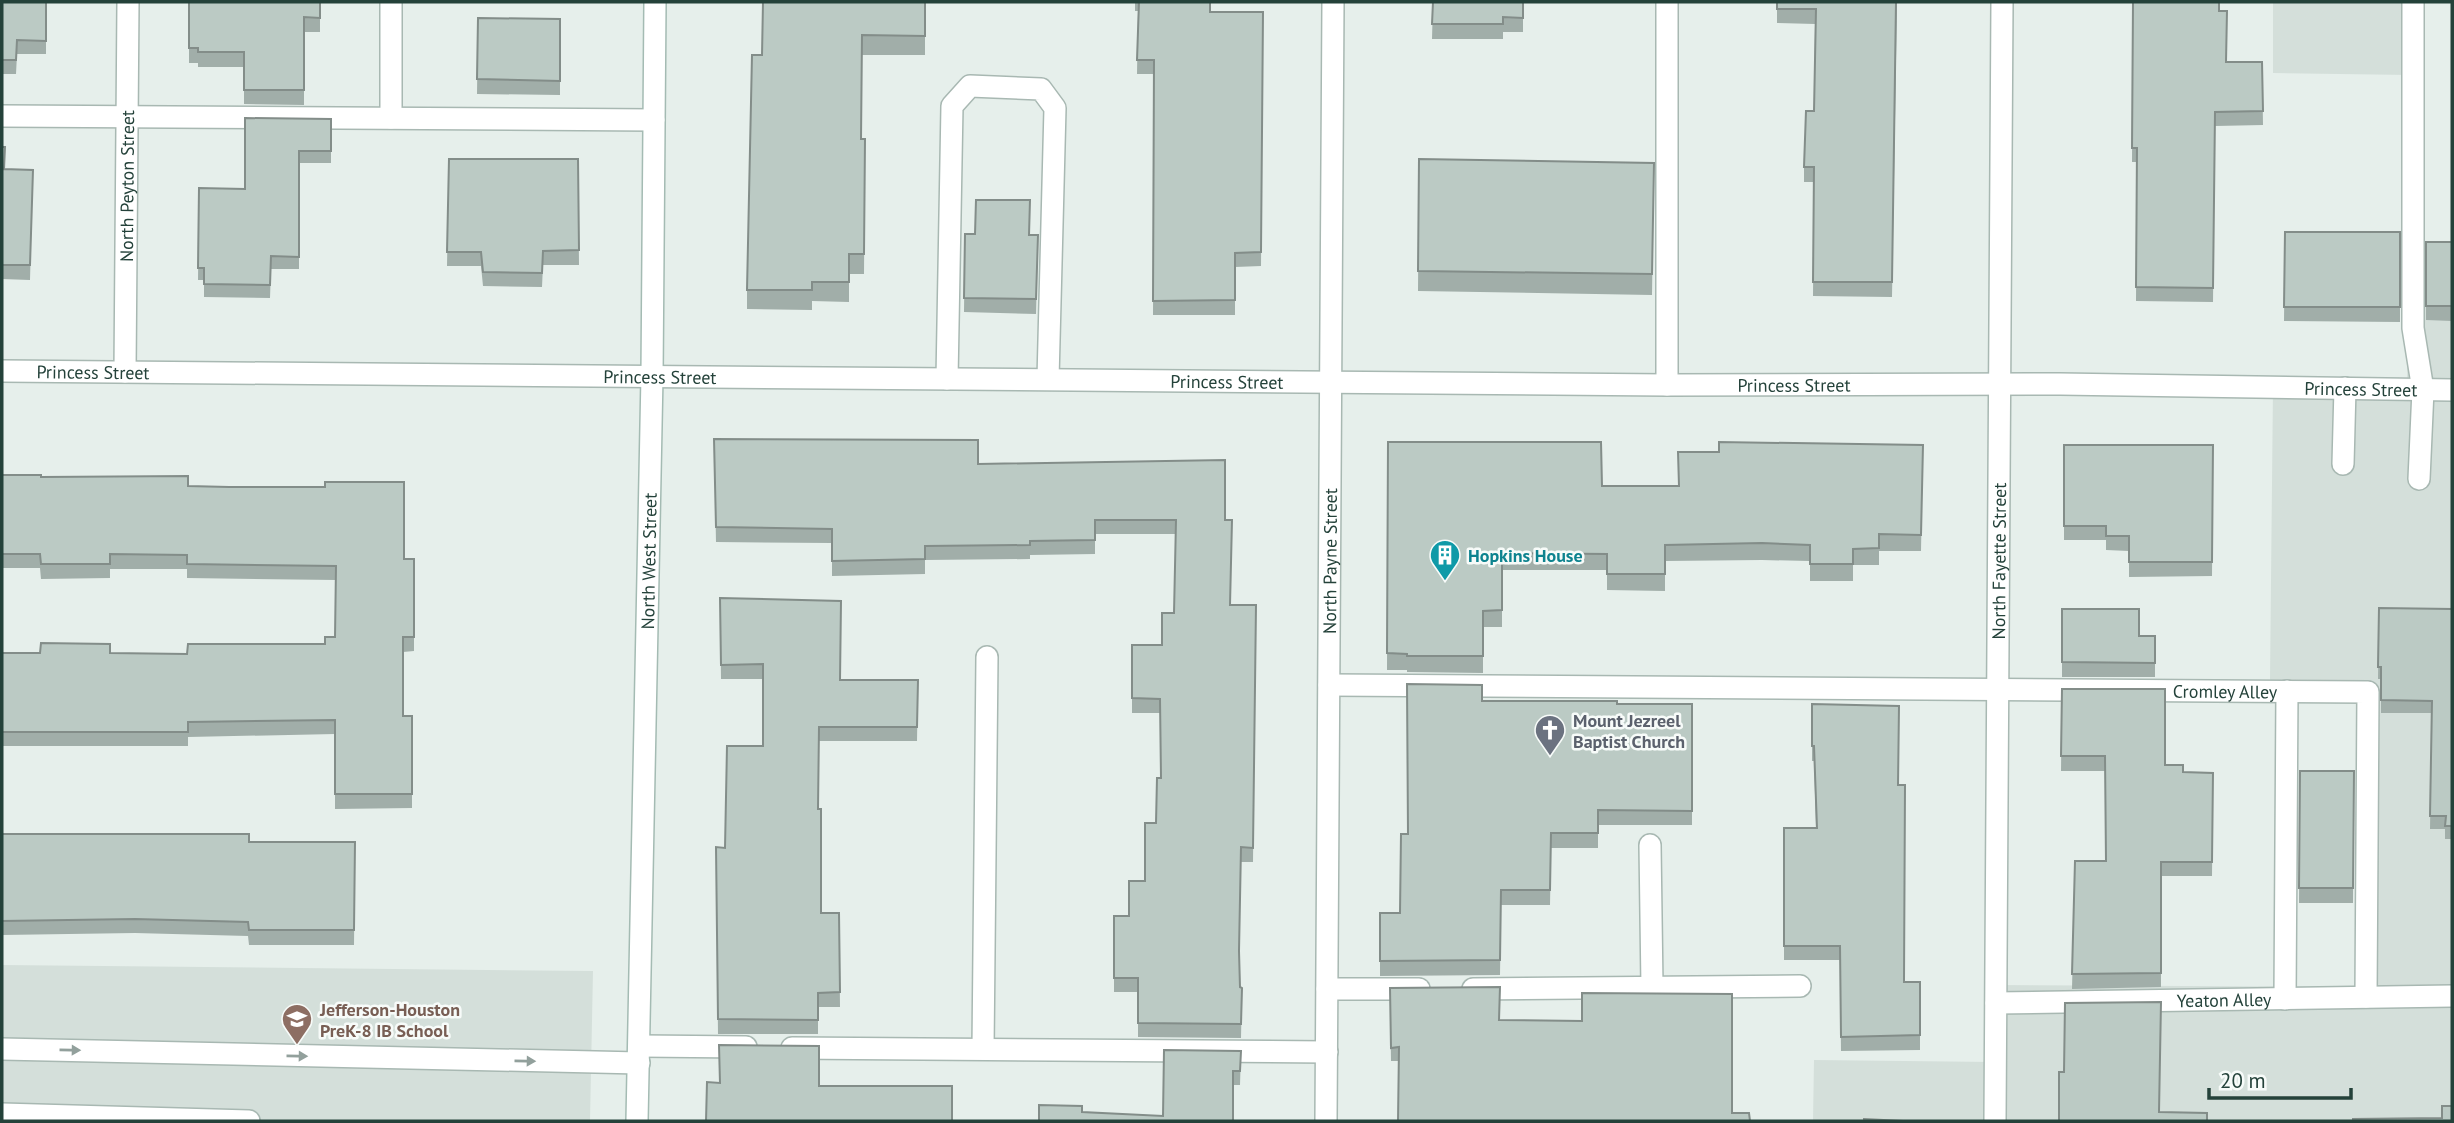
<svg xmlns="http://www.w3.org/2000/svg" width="2454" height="1123" viewBox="0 0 2454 1123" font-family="'PT Sans',sans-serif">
	<rect width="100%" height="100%" fill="#e6efeb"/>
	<!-- built -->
	<path fill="#d4dfda" d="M 2273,2 L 2411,2 L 2410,75 L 2273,73 Z
		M 2409,247 L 2452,248 L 2452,1121 L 1813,1121 L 1814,1060 L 1993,1062 L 1995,985 L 2369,987 L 2371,681 L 2270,680 L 2273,386 L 2407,387 Z
		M 2,965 L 593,971 L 590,1121 L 2,1121 Z"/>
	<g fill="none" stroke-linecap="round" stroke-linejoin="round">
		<!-- service casing -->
		<g stroke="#a8b8b2" stroke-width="24">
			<g id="service">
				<path d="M 1667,2 L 1667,385"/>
				<path d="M 2413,2 L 2413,328 L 2423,390 L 2419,479"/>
				<path d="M 2,116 L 654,120"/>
				<path d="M 391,118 L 391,2"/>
				<path d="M 947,379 L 952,106 L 970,86 L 1041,89 L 1055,108 L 1048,379"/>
				<path d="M 2343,464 L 2345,388"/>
				<path id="s1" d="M 1329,685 L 2368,692 L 2366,997"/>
				<path d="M 1650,845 L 1652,987"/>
				<path d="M 1327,989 L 1419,989"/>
				<path d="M 1473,989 L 1800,986"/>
				<path d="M 2285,999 L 2287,691"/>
				<path id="s2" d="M 1996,1003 L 2452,996"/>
				<path d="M 640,1046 L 746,1047"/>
				<path d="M 792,1048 L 1327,1052"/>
				<path d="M 2,1049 L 639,1063"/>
				<path d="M 983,1049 L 987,657"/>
				<path d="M 2,1114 L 249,1121"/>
			</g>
		</g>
		<!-- minor casing -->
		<g stroke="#a8b8b2" stroke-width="24">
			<g id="minor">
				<path id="s3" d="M 2,371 L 1667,385 L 2060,384 L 2452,390"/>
				<path id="s4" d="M 125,372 L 128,2"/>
				<path id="s5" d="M 1326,1121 L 1333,2"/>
				<path id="s6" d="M 1995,1121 L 2002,2"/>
			</g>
		</g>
		<!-- secondary casing -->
		<g stroke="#a4bbb3" stroke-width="24">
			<g id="secondary">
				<path id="s7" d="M 637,1121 L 652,376 L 655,2"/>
			</g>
		</g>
		<!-- service -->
		<use href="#service" stroke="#fff" stroke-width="21"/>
		<!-- minor -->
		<use href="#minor" stroke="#fff" stroke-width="21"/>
		<!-- secondary -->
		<use href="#secondary" stroke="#fff" stroke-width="21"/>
	</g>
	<!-- wall -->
	<path fill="#a1aea9" d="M 2,2 L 46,2 L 46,54 L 17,54 L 16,74 L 2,74 Z
		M 189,2 L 320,2 L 320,32 L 304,32 L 304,105 L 244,104 L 244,67 L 198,67 L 198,63 L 189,63 Z
		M 925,2 L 925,55 L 862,55 L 861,139 L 865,139 L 864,274 L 849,274 L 849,302 L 812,301 L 812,310 L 747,309 L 747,290 L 762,55 Z
		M 1135,2 L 1210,2 L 1210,12 L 1263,12 L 1261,266 L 1235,267 L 1235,315 L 1153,315 L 1154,74 L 1137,74 L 1138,11 L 1135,11 Z
		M 1433,2 L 1523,2 L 1523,32 L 1503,32 L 1503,39 L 1432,39 Z
		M 1777,2 L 1897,2 L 1892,297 L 1813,296 L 1814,182 L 1804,182 L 1804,167 L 1814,111 L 1815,24 L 1777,23 Z
		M 2133,2 L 2219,11 L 2227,62 L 2262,62 L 2263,125 L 2215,126 L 2213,302 L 2136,301 L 2137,162 L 2132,162 Z
		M 478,18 L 560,19 L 560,95 L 477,94 Z
		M 331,119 L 331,163 L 299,163 L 299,269 L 271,269 L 270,298 L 204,297 L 204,280 L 198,280 L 199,188 L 245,189 Z
		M 2,147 L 5,169 L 33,170 L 30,280 L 2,279 Z
		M 449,159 L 578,159 L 579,265 L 543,265 L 542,287 L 483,286 L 481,266 L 447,266 Z
		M 1419,159 L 1654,163 L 1652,295 L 1418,291 Z
		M 2285,232 L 2400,232 L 2400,322 L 2284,321 Z
		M 965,234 L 1038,235 L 1036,314 L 964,312 Z
		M 2426,242 L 2452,242 L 2452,321 L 2426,320 Z
		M 714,439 L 978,464 L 1225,520 L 1230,605 L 1256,605 L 1253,862 L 1241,862 L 1239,957 L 1240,987 L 1242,988 L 1241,1038 L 1138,1037 L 1138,992 L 1114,992 L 1114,916 L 1129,916 L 1145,881 L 1156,823 L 1161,778 L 1160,713 L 1132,713 L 1132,645 L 1162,645 L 1174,613 L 1176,534 L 1095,534 L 1095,554 L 1030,555 L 1030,559 L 925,560 L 925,574 L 832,576 L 832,543 L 716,542 Z
		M 1388,442 L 1602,486 L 1678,486 L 1719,452 L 1923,445 L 1921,551 L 1879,551 L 1879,565 L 1853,565 L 1853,581 L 1810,581 L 1810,561 L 1762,560 L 1665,561 L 1665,591 L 1607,590 L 1607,570 L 1502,570 L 1502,627 L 1483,627 L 1483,673 L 1407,672 L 1407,670 L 1387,670 Z
		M 2064,445 L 2213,445 L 2212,576 L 2129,577 L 2129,551 L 2106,550 L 2106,540 L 2064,540 Z
		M 2,475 L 188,486 L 404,559 L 414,559 L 414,651 L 403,652 L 403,716 L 412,716 L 412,808 L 335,809 L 335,734 L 188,737 L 188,746 L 2,746 L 2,653 L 187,654 L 325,644 L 335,637 L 336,580 L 187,578 L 187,569 L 110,569 L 110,578 L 41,579 L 40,568 L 2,568 Z
		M 720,598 L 840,680 L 918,680 L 917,741 L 819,741 L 818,809 L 821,913 L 839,913 L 840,1007 L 818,1007 L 818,1034 L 718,1034 L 716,847 L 725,848 L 763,746 L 763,679 L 721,679 Z
		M 2379,608 L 2452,609 L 2452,839 L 2445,839 L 2445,829 L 2430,829 L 2432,713 L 2381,713 L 2381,679 L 2378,679 Z
		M 2062,609 L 2139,636 L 2155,636 L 2155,677 L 2062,677 Z
		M 2062,689 L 2165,765 L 2183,772 L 2213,773 L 2212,876 L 2161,876 L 2161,987 L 2072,989 L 2075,861 L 2106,861 L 2105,771 L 2061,771 Z
		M 1482,701 L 1617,704 L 1692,704 L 1692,825 L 1598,825 L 1598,848 L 1551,848 L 1550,905 L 1501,905 L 1500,975 L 1380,976 L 1380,913 L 1400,913 Z
		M 1812,704 L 1898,785 L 1904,982 L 1920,982 L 1920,1050 L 1841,1051 L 1840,960 L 1784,960 L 1784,828 L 1816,828 L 1814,761 L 1812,761 Z
		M 2300,771 L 2354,771 L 2353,903 L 2299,903 Z
		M 2,834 L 249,842 L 355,842 L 354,945 L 249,945 L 248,936 L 135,933 L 2,935 Z
		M 1390,988 L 1499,1020 L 1750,1121 L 1399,1061 L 1391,1061 Z
		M 1241,1051 L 1240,1085 L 1233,1085 L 1233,1121 L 1082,1112 L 1163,1116 Z"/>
	<!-- building -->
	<path fill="#bbcac4" stroke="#838d89" stroke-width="2" d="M 2,2 L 46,2 L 46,41 L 17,40 L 16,60 L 2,60 Z
		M 189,2 L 320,2 L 320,18 L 304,17 L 304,90 L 244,90 L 244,52 L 198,52 L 198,48 L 189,48 Z
		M 763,2 L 925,2 L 925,36 L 862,35 L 861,139 L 865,139 L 864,254 L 849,254 L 849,282 L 812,282 L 812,290 L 747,290 L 752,55 L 762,55 Z
		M 1139,2 L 1210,2 L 1210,12 L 1263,12 L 1261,252 L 1235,253 L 1235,300 L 1153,301 L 1154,60 L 1137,60 Z
		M 1433,2 L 1523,2 L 1523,18 L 1503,17 L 1503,24 L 1432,24 Z
		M 1777,2 L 1896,2 L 1892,282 L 1813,282 L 1814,167 L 1804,167 L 1806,111 L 1814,111 L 1816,9 L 1777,9 Z
		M 2133,2 L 2219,2 L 2219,11 L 2227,11 L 2226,62 L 2262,62 L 2263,111 L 2215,112 L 2213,288 L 2136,287 L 2137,148 L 2132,148 Z
		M 478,18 L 560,19 L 560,81 L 477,79 Z
		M 245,118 L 331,119 L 331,151 L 299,151 L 299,257 L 271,256 L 270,285 L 204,284 L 204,268 L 198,268 L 199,188 L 245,189 Z
		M 2,147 L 5,147 L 4,169 L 33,170 L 30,265 L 2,265 Z
		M 449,159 L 578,159 L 579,250 L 543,251 L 542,273 L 483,272 L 481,252 L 447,252 Z
		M 1419,159 L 1654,163 L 1652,274 L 1418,271 Z
		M 976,200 L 1030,200 L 1029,235 L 1038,235 L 1036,299 L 964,298 L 965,234 L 975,234 Z
		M 2285,232 L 2400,232 L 2400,307 L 2284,307 Z
		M 2426,242 L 2452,242 L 2452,306 L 2426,306 Z
		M 714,439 L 978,440 L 978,464 L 1225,460 L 1225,520 L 1232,520 L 1230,605 L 1256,605 L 1253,848 L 1241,847 L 1239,951 L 1240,987 L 1242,988 L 1241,1024 L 1138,1023 L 1138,978 L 1114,978 L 1114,916 L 1129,916 L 1129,881 L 1145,881 L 1145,823 L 1156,823 L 1157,778 L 1161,778 L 1160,699 L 1132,698 L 1132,645 L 1162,645 L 1162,613 L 1174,613 L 1176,520 L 1095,520 L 1095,540 L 1030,541 L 1030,545 L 925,546 L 925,559 L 832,561 L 832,529 L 716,527 Z
		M 1388,442 L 1601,442 L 1602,486 L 1679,486 L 1678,452 L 1719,452 L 1719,442 L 1923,445 L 1921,535 L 1879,534 L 1879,548 L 1853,549 L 1853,564 L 1810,564 L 1810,545 L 1762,543 L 1665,545 L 1665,574 L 1607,574 L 1607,554 L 1502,553 L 1502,610 L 1483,611 L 1483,656 L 1407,656 L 1407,654 L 1387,653 Z
		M 2064,445 L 2213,445 L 2212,562 L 2129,562 L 2129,536 L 2106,536 L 2106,526 L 2064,526 Z
		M 2,475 L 41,475 L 41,477 L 188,476 L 188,486 L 229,487 L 325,487 L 325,482 L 404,482 L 404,559 L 414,559 L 414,637 L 403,637 L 403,716 L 412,716 L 412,794 L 335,794 L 335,720 L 188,722 L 188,732 L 2,732 L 2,653 L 40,653 L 41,643 L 110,644 L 110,653 L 187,654 L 188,644 L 325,644 L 325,637 L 335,637 L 336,566 L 187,564 L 187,555 L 110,554 L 110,564 L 41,564 L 40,554 L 2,554 Z
		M 720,598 L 841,601 L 840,680 L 918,680 L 917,727 L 819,727 L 818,809 L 821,809 L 821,913 L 839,913 L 840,992 L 818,993 L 818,1020 L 718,1019 L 716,847 L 725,848 L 727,746 L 763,746 L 763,664 L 721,665 Z
		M 2379,608 L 2452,609 L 2452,826 L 2445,826 L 2446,816 L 2430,816 L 2432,701 L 2381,700 L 2381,667 L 2378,667 Z
		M 2062,609 L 2139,609 L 2139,636 L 2155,636 L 2155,663 L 2062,662 Z
		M 1407,684 L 1482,685 L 1482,701 L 1617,701 L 1617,704 L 1692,704 L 1692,811 L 1598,810 L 1598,833 L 1551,833 L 1550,890 L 1501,890 L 1500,960 L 1380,961 L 1380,913 L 1400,913 L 1401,834 L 1408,834 Z
		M 2062,689 L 2165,689 L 2165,765 L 2183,765 L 2183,772 L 2213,773 L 2212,862 L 2161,862 L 2161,973 L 2072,974 L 2075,861 L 2106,861 L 2105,756 L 2061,756 Z
		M 1812,704 L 1899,706 L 1898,785 L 1905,785 L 1904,982 L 1920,982 L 1920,1035 L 1841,1037 L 1840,946 L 1784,946 L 1784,828 L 1817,828 L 1814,746 L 1812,746 Z
		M 2300,771 L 2354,771 L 2353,888 L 2299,888 Z
		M 2,834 L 249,834 L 249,842 L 355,842 L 354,930 L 249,930 L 248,922 L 135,919 L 2,921 Z
		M 1500,987 L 1499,1020 L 1582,1021 L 1582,993 L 1732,994 L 1732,1113 L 1749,1113 L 1750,1121 L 1398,1121 L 1399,1047 L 1391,1048 L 1390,988 Z
		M 2161,1002 L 2159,1112 L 2207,1113 L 2207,1121 L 2059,1121 L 2059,1072 L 2064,1072 L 2065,1003 Z
		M 719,1045 L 819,1046 L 819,1086 L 952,1086 L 952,1121 L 706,1121 L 707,1082 L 720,1083 Z
		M 1164,1050 L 1241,1051 L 1240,1071 L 1233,1071 L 1233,1121 L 1039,1121 L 1039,1105 L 1082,1106 L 1082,1112 L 1163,1116 Z
		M 2442,1106 L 2452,1106 L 2452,1121 L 2353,1121 L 2353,1119 L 2442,1118 Z
		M 1864,1119 L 1903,1121 L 1864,1121 Z"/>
	<!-- one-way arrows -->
	<defs><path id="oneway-solid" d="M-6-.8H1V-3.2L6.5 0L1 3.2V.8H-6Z" transform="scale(1.75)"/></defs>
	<g fill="#92a09c">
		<use href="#oneway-solid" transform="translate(70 1050) rotate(1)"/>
		<use href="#oneway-solid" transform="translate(297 1056) rotate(1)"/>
		<use href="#oneway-solid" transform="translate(525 1061) rotate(1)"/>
	</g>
	<!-- icons -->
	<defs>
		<g id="building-pin" transform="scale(1.575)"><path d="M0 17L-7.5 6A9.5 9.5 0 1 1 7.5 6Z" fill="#0f9aa8" stroke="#f7fbf9"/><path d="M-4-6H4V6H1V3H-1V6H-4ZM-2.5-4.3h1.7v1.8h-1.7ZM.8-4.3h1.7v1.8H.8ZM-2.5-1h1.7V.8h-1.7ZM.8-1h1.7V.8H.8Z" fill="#fff"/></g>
		<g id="church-pin" transform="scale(1.575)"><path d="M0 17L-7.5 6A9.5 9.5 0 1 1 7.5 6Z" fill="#6b7280" stroke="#f7fbf9"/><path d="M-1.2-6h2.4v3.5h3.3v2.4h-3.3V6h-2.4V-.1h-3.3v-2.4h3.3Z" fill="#fff"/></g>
		<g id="school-pin" transform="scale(1.575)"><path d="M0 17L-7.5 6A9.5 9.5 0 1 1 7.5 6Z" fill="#8d6e63" stroke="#f7fbf9"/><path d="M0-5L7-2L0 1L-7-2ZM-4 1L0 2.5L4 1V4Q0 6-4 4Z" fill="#fff"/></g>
	</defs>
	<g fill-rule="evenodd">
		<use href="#building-pin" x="1445" y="555"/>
		<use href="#church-pin" x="1550" y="730"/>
		<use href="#school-pin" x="297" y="1019"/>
	</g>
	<g text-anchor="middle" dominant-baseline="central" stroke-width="5" stroke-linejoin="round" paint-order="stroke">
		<!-- street labels -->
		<g font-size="18" fill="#24423a" stroke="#f7fbf9">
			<text stroke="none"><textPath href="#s4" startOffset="186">North Peyton Street</textPath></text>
			<text stroke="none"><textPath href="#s3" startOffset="91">Princess Street</textPath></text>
			<text stroke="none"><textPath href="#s3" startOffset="658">Princess Street</textPath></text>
			<text stroke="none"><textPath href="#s3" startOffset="1225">Princess Street</textPath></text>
			<text stroke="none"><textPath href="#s3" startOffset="1792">Princess Street</textPath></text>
			<text stroke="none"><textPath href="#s3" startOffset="2359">Princess Street</textPath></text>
			<text stroke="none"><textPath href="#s7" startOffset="560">North West Street</textPath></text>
			<text stroke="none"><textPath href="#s5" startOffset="560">North Payne Street</textPath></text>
			<text stroke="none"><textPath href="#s6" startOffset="560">North Fayette Street</textPath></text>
			<text stroke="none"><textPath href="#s1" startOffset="896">Cromley Alley</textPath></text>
			<text stroke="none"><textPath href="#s2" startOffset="228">Yeaton Alley</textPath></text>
		</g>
		<!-- culture labels -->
		<g font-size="18" font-weight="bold" fill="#0d838f" stroke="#f7fbf9" text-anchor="start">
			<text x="1468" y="555">Hopkins House</text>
		</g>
		<!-- worship labels -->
		<g font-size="18" font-weight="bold" fill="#5b616d" stroke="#f7fbf9" text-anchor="start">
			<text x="1573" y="720">Mount Jezreel<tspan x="1573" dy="21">Baptist Church</tspan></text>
		</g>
		<!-- education labels -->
		<g font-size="18" font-weight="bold" fill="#785e54" stroke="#f7fbf9" text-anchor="start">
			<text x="320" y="1009">Jefferson-Houston<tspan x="320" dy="21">PreK-8 IB School</tspan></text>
		</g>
	</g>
	<!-- border -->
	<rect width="2454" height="1123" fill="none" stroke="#24423a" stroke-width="7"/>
	<!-- scale -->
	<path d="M2209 1088v10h142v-10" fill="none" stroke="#24423a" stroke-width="3.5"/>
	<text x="2220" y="1088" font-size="21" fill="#24423a" stroke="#f7fbf9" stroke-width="5" paint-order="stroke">20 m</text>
</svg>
